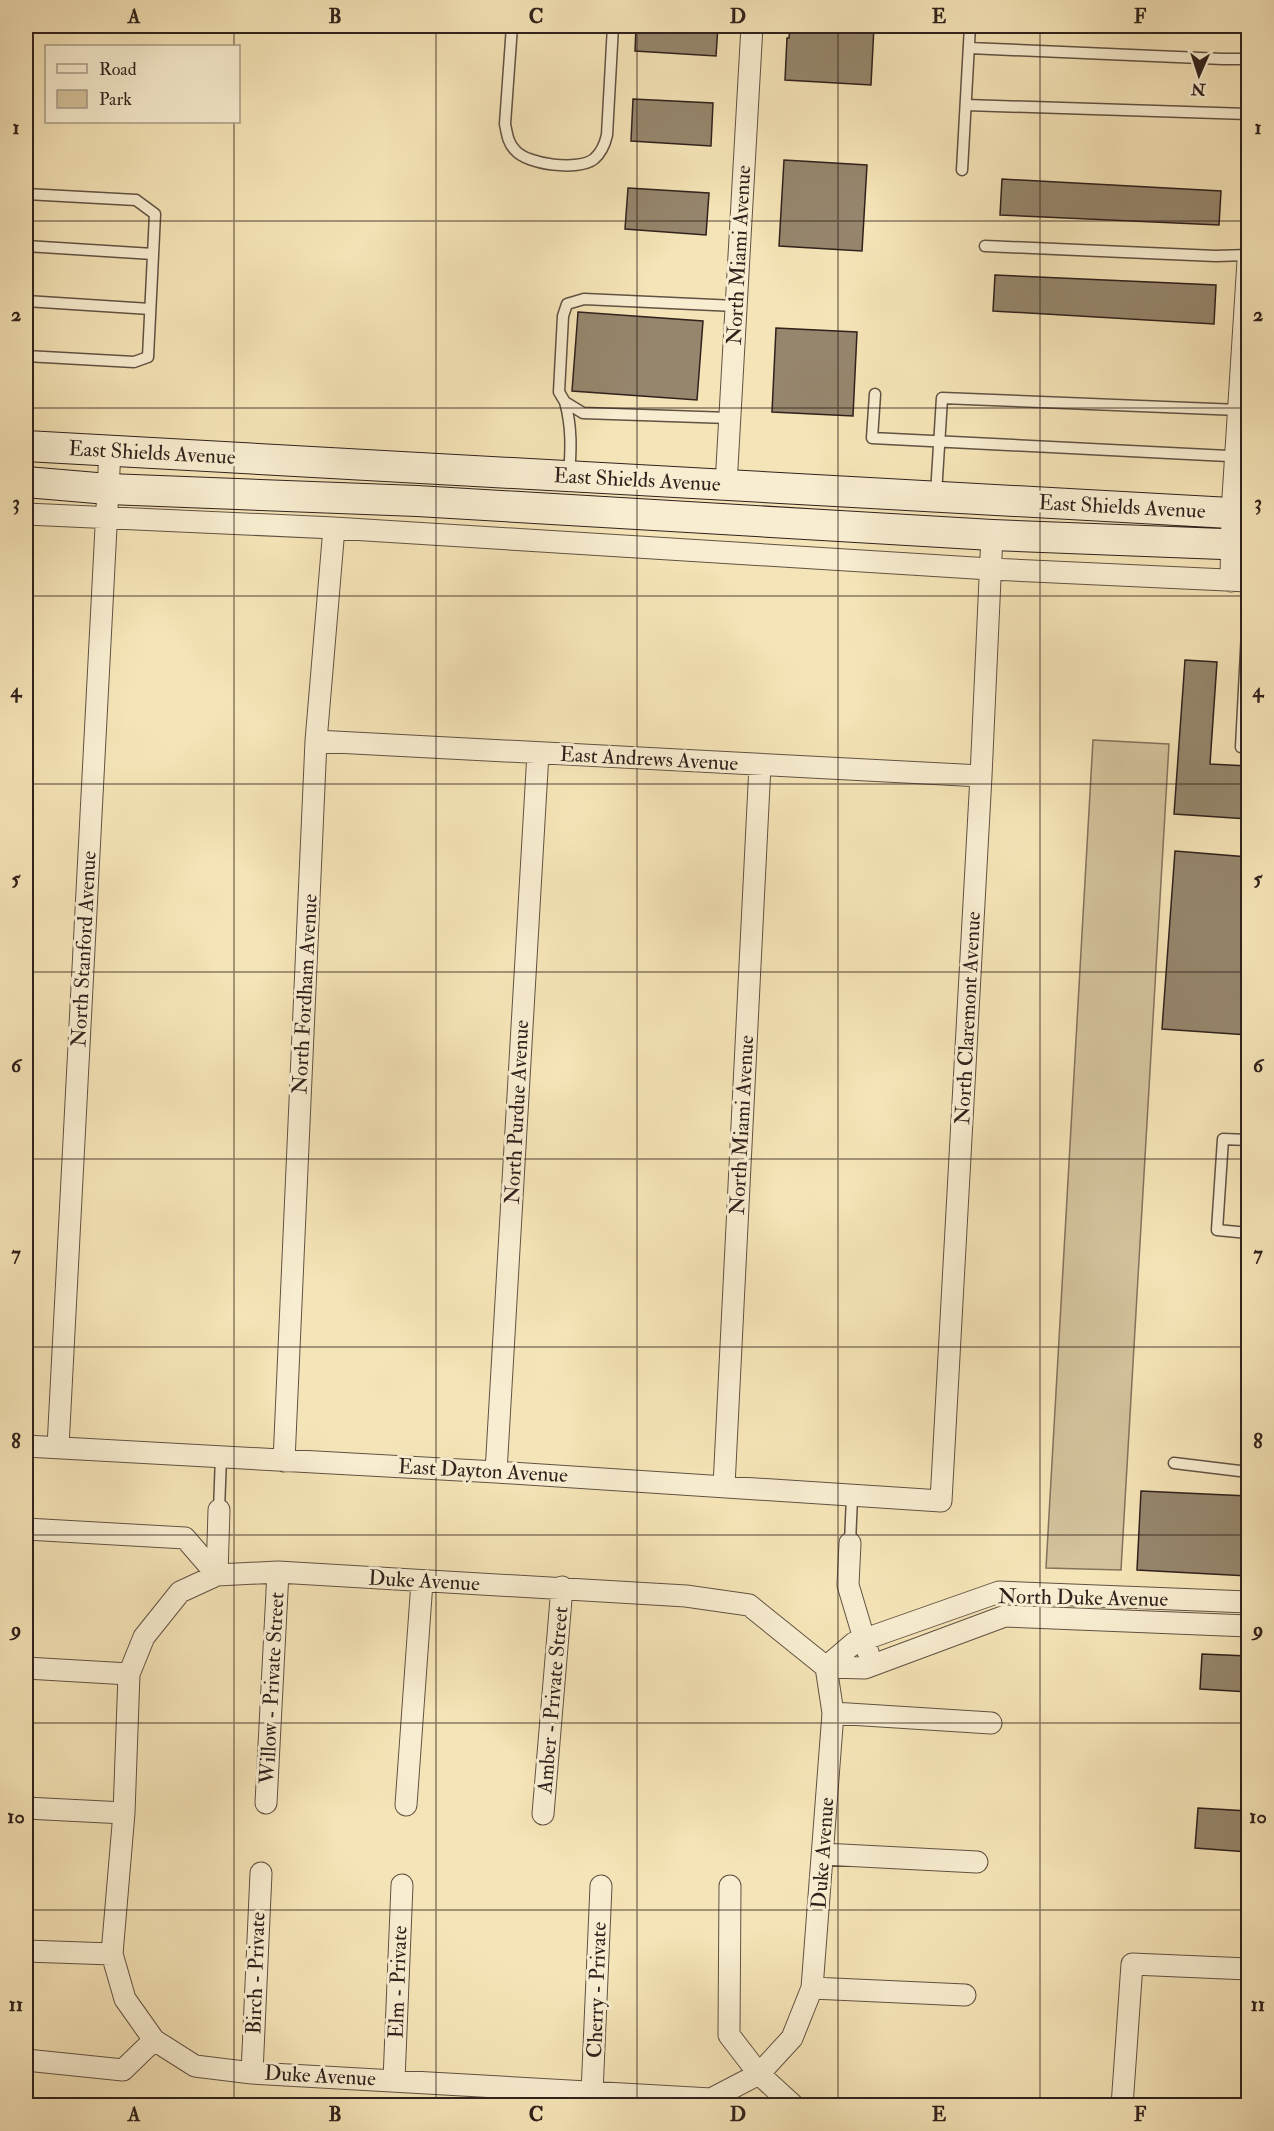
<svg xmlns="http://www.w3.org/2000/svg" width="1274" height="2131" viewBox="0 0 1274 2131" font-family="'IM FELL Double Pica',serif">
	<rect width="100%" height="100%" fill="#f5e4b7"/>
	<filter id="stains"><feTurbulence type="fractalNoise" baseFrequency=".00333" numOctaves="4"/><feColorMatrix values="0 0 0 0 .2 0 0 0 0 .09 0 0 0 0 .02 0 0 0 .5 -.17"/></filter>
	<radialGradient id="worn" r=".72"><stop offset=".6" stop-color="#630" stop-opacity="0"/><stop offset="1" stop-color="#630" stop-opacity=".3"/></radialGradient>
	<!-- green -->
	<path fill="#d4c39d" stroke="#82725c" stroke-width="1.5" d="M 1093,740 L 1169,744 L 1121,1570 L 1046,1568 Z"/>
	<!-- building -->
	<path fill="#96866d" stroke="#30211c" stroke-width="1.5" d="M 636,26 L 718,26 L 716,56 L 635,51 Z
		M 790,26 L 874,26 L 871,85 L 785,80 L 787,38 L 789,38 Z
		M 633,99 L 713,103 L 711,146 L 631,141 Z
		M 784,160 L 867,165 L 862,251 L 779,246 Z
		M 1002,179 L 1221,191 L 1219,225 L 1000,215 Z
		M 628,188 L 709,193 L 706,235 L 625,229 Z
		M 995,275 L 1216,285 L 1214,324 L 993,311 Z
		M 578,312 L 703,321 L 697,400 L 572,391 Z
		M 776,328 L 857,332 L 853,416 L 772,412 Z
		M 1185,660 L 1217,662 L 1210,764 L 1248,766 L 1248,819 L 1174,814 Z
		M 1175,851 L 1248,857 L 1248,1035 L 1162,1029 Z
		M 1141,1491 L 1248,1496 L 1248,1576 L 1137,1570 Z
		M 1202,1654 L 1248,1656 L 1248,1692 L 1200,1689 Z
		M 1198,1808 L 1248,1811 L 1248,1852 L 1195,1848 Z"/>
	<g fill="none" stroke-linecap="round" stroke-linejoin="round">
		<!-- lane casing -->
		<g stroke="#615243" stroke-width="13">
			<path id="lane" d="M 512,26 L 505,124 C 507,134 508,143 515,150 C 527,165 579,171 594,159 C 601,153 605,144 607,135 L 613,26
				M 969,48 L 1223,59 L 1248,59
				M 966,105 L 1248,114
				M 962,170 L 970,26
				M 26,194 L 136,200 L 155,214 L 148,357 L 134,362 L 26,356
				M 26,246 L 153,254
				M 985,246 L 1216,256 L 1248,255
				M 26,301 L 150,309
				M 875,394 L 872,438 L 1248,457
				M 565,402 C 572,427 571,450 569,476
				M 729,418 L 583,413 L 565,402 L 559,392 L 563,316 L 567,304 L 584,299 L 736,306
				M 936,494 L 942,398 L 1239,410
				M 1248,612 L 1241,747 L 1248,748
				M 1248,1140 L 1223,1139 L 1217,1230 L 1248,1233
				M 1174,1463 L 1248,1472
				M 219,1510 L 221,1457
				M 850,1543 L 852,1497"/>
		</g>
		<!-- street casing -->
		<g stroke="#615243" stroke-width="23">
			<path id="street" d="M 726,485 L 752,26
				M 26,514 L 334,528 L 990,569 L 1248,581
				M 1231,581 L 1232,513 L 1248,261
				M 316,741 L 981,776
				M 26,1446 L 496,1472 L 941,1501 L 981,776 L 992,535
				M 58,1447 L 110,451
				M 284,1461 L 316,741 L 334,528
				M 496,1472 L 538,753
				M 724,1486 L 760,765
				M 26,1529 L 185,1538 L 217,1575
				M 850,1543 L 848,1585 L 868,1652
				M 278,1572 L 686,1596 L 749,1605 L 826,1667 L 833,1713 L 812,1988 L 792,2038 L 759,2074 L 711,2099 L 252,2073 L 195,2066 L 154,2040 L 125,1999 L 112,1954 L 124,1813 L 129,1674 L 144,1637 L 180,1592 L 217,1575 Z
				M 217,1575 L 219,1510
				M 826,1667 L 854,1643 L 999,1592 L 1248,1602
				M 826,1667 L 865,1668 L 1005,1616 L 1248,1626
				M 26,1668 L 129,1674
				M 833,1713 L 991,1723
				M 266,1803 L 278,1572
				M 406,1805 L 422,1582
				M 26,1808 L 124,1813
				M 543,1814 L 562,1587
				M 823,1854 L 977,1862
				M 730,1886 L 729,2035 L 759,2074 L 794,2106
				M 26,1951 L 112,1954
				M 812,1988 L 965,1995
				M 26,2060 L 123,2070 L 154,2040
				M 252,2073 L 261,1873
				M 394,2080 L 402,1885
				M 592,2093 L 601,1886
				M 1122,2106 L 1132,1964 L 1248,1969"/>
		</g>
		<!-- secondary casing -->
		<g stroke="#30211c" stroke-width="32">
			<path id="secondary" d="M 26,446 L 1248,514
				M 26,482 L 108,489 L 417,501 L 992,535 L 1248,545"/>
		</g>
		<!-- lane -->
		<use href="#lane" stroke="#f8edd0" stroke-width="10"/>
		<!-- street -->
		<use href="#street" stroke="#f8edd0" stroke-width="21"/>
		<!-- secondary -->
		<use href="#secondary" stroke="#f8edd0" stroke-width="30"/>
	</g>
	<!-- grid -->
	<path fill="none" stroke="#30211c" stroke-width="1.5" stroke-opacity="0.55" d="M 234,26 L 234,46M 436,26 L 436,2106M 637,26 L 637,2106M 838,26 L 838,2106M 1040,26 L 1040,2106M 234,122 L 234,2106M 26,221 L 1248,221M 26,408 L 1248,408M 26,596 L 1248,596M 26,784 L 1248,784M 26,972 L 1248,972M 26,1159 L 1248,1159M 26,1347 L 1248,1347M 26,1535 L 1248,1535M 26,1723 L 1248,1723M 26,1910 L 1248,1910"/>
	<g text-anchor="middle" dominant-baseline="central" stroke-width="6" stroke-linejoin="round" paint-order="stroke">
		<!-- street labels -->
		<g font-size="21" fill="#30211c" stroke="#f8edd0">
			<text transform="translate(739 255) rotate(-87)">North Miami Avenue</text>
			<text transform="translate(152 453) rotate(3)">East Shields Avenue</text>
			<text transform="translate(637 480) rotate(3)">East Shields Avenue</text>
			<text transform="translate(1122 507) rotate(3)">East Shields Avenue</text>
			<text transform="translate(649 759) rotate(3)">East Andrews Avenue</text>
			<text transform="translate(84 949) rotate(-87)">North Stanford Avenue</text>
			<text transform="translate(305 994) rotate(-87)">North Fordham Avenue</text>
			<text transform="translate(968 1018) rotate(-87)">North Claremont Avenue</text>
			<text transform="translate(517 1112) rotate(-87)">North Purdue Avenue</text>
			<text transform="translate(742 1125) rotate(-87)">North Miami Avenue</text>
			<text transform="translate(483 1471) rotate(3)">East Dayton Avenue</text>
			<text transform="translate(424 1581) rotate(3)">Duke Avenue</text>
			<text transform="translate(1083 1598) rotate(1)">North Duke Avenue</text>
			<text transform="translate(272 1688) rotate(-87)">Willow - Private Street</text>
			<text transform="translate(553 1700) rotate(-85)">Amber - Private Street</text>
			<text transform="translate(823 1853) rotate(-86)">Duke Avenue</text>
			<text transform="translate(256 1973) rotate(-88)">Birch - Private</text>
			<text transform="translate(398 1982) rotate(-88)">Elm - Private</text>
			<text transform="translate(597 1990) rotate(-88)">Cherry - Private</text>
			<text transform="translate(320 2076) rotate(3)">Duke Avenue</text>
		</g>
	</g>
	<!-- margin -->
	<rect width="1274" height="2131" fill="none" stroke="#f5e4b7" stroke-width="66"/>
	<!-- legend -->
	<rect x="45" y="45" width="195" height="78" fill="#f8edd0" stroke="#a89b88" stroke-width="1.5"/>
	<rect x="57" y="64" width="30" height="9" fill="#f8edd0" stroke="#a89b88" stroke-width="1.5"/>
	<text x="99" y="75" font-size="18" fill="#30211c">Road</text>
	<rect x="57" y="90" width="30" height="18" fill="#d4c39d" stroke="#a89b88" stroke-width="1.5"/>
	<text x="99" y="105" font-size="18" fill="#30211c">Park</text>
	<!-- north arrow -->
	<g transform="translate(1199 75) rotate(183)" stroke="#f8edd0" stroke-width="4.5" paint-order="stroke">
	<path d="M0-4.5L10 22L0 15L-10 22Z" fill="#30211c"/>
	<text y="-9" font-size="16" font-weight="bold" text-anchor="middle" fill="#30211c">N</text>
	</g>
	<rect x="33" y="33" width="1208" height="2065" fill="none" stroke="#30211c" stroke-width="2"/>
	<g font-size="20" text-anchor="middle" font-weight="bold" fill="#30211c">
		<text x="134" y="23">A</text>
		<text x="335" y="23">B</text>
		<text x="536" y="23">C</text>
		<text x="738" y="23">D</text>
		<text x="939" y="23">E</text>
		<text x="1140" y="23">F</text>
		<text x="16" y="134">1</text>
		<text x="1258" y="134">1</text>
		<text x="16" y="321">2</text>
		<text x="1258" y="321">2</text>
		<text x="16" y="509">3</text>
		<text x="1258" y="509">3</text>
		<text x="16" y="697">4</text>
		<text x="1258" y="697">4</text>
		<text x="16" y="885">5</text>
		<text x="1258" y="885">5</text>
		<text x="16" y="1072">6</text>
		<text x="1258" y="1072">6</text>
		<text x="16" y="1260">7</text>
		<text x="1258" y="1260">7</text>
		<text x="16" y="1448">8</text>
		<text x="1258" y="1448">8</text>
		<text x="16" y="1636">9</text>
		<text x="1258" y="1636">9</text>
		<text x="16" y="1823">10</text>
		<text x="1258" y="1823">10</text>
		<text x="16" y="2011">11</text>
		<text x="1258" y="2011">11</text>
		<text x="134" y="2121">A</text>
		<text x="335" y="2121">B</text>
		<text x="536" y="2121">C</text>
		<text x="738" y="2121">D</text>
		<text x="939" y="2121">E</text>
		<text x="1140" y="2121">F</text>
	</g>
	<rect width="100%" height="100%" filter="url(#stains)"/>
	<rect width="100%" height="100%" fill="url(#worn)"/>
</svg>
